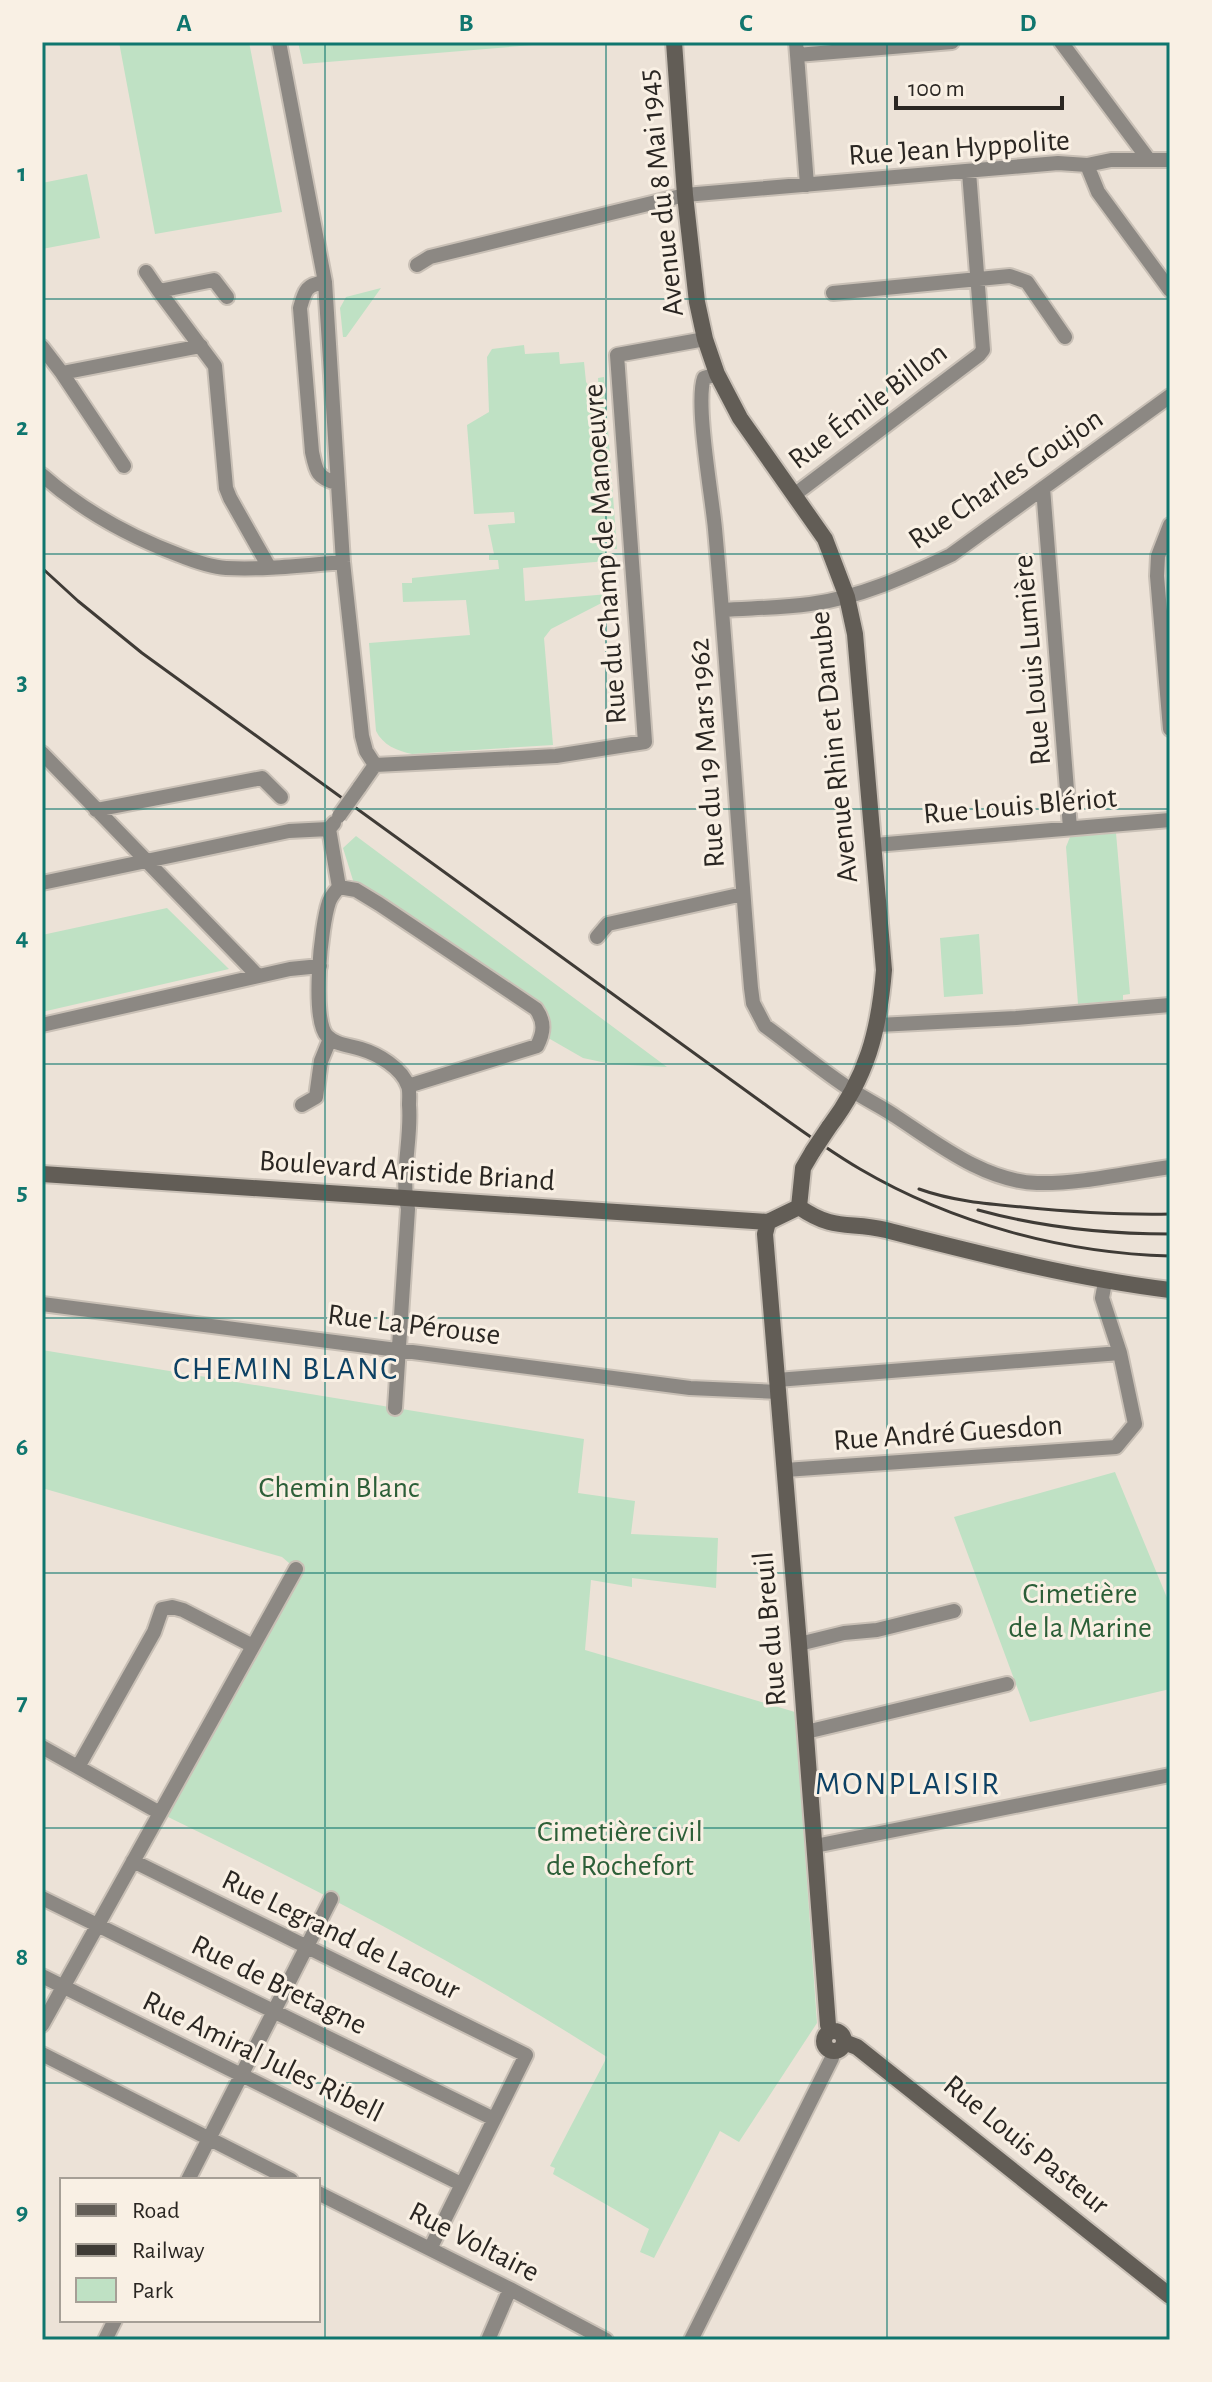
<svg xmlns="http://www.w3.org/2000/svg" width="1212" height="2382" viewBox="0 0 1212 2382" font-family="'Alegreya Sans',sans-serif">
	<rect width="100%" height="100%" fill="#ece2d7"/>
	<!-- green -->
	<path fill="#bfe1c4" d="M 119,42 L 249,42 L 282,212 L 155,234 Z
		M 298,42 L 570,42 L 303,64 Z
		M 87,174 L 100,238 L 42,249 L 42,183 Z
		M 381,288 L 346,337 L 343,337 L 340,308 L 346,297 Z
		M 524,345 L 525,354 L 559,352 L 560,364 L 584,362 L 586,382 L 599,400 L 598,378 L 604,377 L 617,549 L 611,549 L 609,529 L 601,542 L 605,540 L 607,561 L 523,568 L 525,601 L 621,593 L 551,629 L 544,638 L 553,745 L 412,754 C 397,751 383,745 376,731 L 369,643 L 470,635 L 466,600 L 403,602 L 402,583 L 412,583 L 412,578 L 499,569 L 498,560 L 489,560 L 489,555 L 494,554 L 488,525 L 515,523 L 514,512 L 474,514 L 467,425 L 489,412 L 487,357 L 492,349 Z
		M 1116,833 L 1130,994 L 1123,995 L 1123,1000 L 1078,1004 L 1066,847 L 1070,837 Z
		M 356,836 L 667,1067 L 611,1064 L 583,1058 L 543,1035 L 543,1018 L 356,890 L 343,848 Z
		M 167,908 L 229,969 L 42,1012 L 42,935 Z
		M 979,934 L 983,994 L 944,997 L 940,938 Z
		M 42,1350 L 584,1439 L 578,1493 L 635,1501 L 631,1534 L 718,1538 L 716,1588 L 632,1578 L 632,1587 L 591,1580 L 585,1650 L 795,1712 L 817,2023 L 739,2142 L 720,2131 L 654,2258 L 640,2252 L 649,2229 L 553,2174 L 555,2168 L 550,2166 L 607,2057 C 466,1967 317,1889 166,1816 L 296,1569 L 282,1557 L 42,1488 Z
		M 1115,1472 L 1170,1605 L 1170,1689 L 1030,1722 L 954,1517 Z"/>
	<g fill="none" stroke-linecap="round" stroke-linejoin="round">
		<!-- street casing -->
		<g stroke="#c9c0b6" stroke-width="18">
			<path id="street" d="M 279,42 L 325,282 L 343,562 L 362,736 L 366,751 L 375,765
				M 796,42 L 807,185
				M 1061,42 L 1149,160
				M 797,55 L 952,42
				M 1087,165 L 1111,160 L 1170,160
				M 417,265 L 430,257 L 685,195 L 1058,163 L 1087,165 L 1098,192 L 1170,290
				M 146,272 L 159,291
				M 325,282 C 306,285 305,290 300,308 L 312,452 C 316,471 317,478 337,483
				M 833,293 L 1010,276 L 1027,282 L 1065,337
				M 227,297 L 214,280 L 159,291 L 215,366 L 226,488 L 230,498 L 269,567
				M 42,347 L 62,373 L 201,346
				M 62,373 L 124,466
				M 717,374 L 704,378 C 695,403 712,496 715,529 C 729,682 738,835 751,988 L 753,1003 L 765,1026 C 794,1047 823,1072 853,1091 C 867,1100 882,1107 895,1116 C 938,1144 984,1181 1037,1183 C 1080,1184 1127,1173 1170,1167
				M 42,475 C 83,511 128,536 179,555 C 194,561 210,567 226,568 C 265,570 304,565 343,562
				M 1043,488 L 1070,828
				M 794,495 L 979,355 L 983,350 L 969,172
				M 1170,525 L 1158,556 L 1157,576 L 1170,729
				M 722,610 C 751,608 781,608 810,604 C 859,598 907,576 951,555 L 1170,396
				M 42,753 L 258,976
				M 375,765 L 556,756 L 645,742 L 617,355 L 705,339
				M 359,788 L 375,765
				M 96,810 L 262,778 L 281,797
				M 334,823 L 329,829 L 339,887
				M 875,845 L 1170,820
				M 42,883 L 289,831 L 329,829
				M 339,887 C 335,892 331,896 329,902 C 321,925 311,1019 327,1036 C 336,1045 348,1045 361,1049 C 378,1054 402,1068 408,1086 C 410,1091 409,1099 409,1105 C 412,1139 400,1175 408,1209 L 395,1408
				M 339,887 L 356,890 L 379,904 L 536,1009 C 545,1022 544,1032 537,1046 L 408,1086
				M 597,937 L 608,924 L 743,894
				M 42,1025 L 290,969 L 320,966
				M 878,1025 L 1016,1018 L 1170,1005
				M 302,1105 L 316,1097 L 321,1061 L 330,1039
				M 42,1304 L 690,1388 L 779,1392
				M 777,1380 L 1120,1353
				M 785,1470 L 1116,1447 L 1135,1424 L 1120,1353 L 1102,1298 L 1105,1282
				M 799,1644 L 844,1633 L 877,1630 L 954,1611
				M 806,1732 L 1007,1684
				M 42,1747 L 160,1813
				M 78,1767 L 154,1632 L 162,1609 L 172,1607 L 183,1610 L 253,1646
				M 815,1846 L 1170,1775
				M 133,1861 L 526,2055 L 430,2249
				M 42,1898 L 494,2119
				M 42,1976 L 461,2184
				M 42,2025 L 296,1569
				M 42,2054 L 291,2180
				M 188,2180 L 331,1899
				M 318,2193 L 510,2289 L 606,2340
				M 105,2340 L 115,2320
				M 488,2340 L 510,2289
				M 691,2340 L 832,2058 L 832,2051"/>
		</g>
		<!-- secondary casing -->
		<g stroke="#c9c0b6" stroke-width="20">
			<path id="secondary" d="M 674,42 L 685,195 L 697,302 L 705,339 L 717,374 L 740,418 L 825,539 L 847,597 L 855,634 L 884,970 C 879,1031 867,1077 829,1127
				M 42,1174 L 768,1222 L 799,1207
				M 799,1207 C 835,1232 849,1221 886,1230 C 981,1254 1073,1278 1170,1290
				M 799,1207 L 803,1168 L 813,1151
				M 768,1222 L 765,1234 L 799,1644 L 828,2025 L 831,2031
				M824 2041a10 10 0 1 1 20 0a10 10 0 1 1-20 0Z
				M 844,2042 L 857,2047 L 1170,2296"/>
		</g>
		<!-- street -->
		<use href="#street" stroke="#8c8883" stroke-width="14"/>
		<!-- secondary -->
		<use href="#secondary" stroke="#625d56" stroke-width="16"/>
		<!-- rail -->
		<path stroke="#3f3b36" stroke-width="3" d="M 42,568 L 78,601 L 142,653 L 763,1103 C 795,1126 826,1149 860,1169 C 952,1223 1063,1253 1170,1256
			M 919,1189 C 952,1201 988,1204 1022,1207 C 1072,1212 1120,1215 1170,1214
			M 978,1210 C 1040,1227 1105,1234 1170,1234"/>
		<!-- street-bridge casing -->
		<g stroke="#c9c0b6" stroke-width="18" stroke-linecap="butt">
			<path id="street-bridge" d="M 339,816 L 359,788"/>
		</g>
		<!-- secondary-bridge casing -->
		<g stroke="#c9c0b6" stroke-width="20" stroke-linecap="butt">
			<path id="secondary-bridge" d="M 813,1151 L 829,1127"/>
		</g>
		<!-- street-bridge -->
		<use href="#street-bridge" stroke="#8c8883" stroke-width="14"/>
		<!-- secondary-bridge -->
		<use href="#secondary-bridge" stroke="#625d56" stroke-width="16"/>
	</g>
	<!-- grid -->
	<path fill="none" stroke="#0f766e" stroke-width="2" stroke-opacity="0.55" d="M 325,42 L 325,2340M 606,42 L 606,2340M 887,42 L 887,2340M 42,299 L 1170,299M 42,554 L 1170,554M 42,809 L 1170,809M 42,1064 L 1170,1064M 42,1318 L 1170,1318M 42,1573 L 1170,1573M 42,1828 L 1170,1828M 42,2083 L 1170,2083"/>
	<g text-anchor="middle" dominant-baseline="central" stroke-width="6" stroke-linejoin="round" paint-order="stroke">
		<!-- street labels -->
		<g font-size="30" fill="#2a2622" stroke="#f9f0e4">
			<text transform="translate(959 148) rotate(-4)">Rue Jean Hyppolite</text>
			<text transform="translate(661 193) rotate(-96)">Avenue du 8 Mai 1945</text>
			<text transform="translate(868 406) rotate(-37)">Rue Émile Billon</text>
			<text transform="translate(1006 479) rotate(-34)">Rue Charles Goujon</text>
			<text transform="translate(605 554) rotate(-94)">Rue du Champ de Manoeuvre</text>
			<text transform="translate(1032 660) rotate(-95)">Rue Louis Lumière</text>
			<text transform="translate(834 747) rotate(-96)">Avenue Rhin et Danube</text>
			<text transform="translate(707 753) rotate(-94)">Rue du 19 Mars 1962</text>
			<text transform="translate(1020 806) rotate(-5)">Rue Louis Blériot</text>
			<text transform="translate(407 1171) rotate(4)">Boulevard Aristide Briand</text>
			<text transform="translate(414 1325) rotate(7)">Rue La Pérouse</text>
			<text transform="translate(948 1433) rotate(-4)">Rue André Guesdon</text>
			<text transform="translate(770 1629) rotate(-95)">Rue du Breuil</text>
			<text transform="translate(341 1935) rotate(26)">Rue Legrand de Lacour</text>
			<text transform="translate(279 1985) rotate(26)">Rue de Bretagne</text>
			<text transform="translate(263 2057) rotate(26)">Rue Amiral Jules Ribell</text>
			<text transform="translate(1026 2145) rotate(39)">Rue Louis Pasteur</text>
			<text transform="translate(474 2242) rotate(27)">Rue Voltaire</text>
		</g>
		<!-- park labels -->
		<g font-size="30" fill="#2c5f38" stroke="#f9f0e4">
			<text x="339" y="1488">Chemin Blanc</text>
			<text x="1080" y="1594">Cimetière<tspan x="1080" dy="34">de la Marine</tspan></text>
			<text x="620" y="1832">Cimetière civil<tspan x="620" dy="34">de Rochefort</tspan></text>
		</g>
		<!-- neighbourhood labels -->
		<g font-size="32" letter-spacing="2" fill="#0d4164" stroke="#f9f0e4">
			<text x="286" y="1369">CHEMIN BLANC</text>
			<text x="908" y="1784">MONPLAISIR</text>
		</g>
	</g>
	<!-- border -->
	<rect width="1212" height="2382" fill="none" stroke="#f9f0e4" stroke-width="88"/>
	<!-- legend -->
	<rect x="60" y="2178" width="260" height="144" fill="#f9f0e4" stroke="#a69f96" stroke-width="2"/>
	<rect x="76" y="2204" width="40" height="12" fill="#625d56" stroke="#a69f96" stroke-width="2"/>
	<text x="132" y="2218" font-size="24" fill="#2a2622">Road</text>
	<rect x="76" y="2244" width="40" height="12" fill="#3f3b36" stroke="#a69f96" stroke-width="2"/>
	<text x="132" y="2258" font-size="24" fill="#2a2622">Railway</text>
	<rect x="76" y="2278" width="40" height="24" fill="#bfe1c4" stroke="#a69f96" stroke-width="2"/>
	<text x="132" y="2298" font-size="24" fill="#2a2622">Park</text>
	<!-- scale -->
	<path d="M896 96v12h166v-12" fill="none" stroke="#2a2622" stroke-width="4"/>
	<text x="908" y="96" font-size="24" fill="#2a2622" stroke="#f9f0e4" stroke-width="6" paint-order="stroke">100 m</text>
	<rect x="44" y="44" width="1124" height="2294" fill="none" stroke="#0f766e" stroke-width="3"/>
	<g font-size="26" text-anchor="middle" font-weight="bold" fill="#0f766e">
		<text x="184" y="31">A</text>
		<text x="466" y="31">B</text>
		<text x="746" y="31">C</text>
		<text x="1028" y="31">D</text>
		<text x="22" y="181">1</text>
		<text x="22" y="435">2</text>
		<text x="22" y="690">3</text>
		<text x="22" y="945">4</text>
		<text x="22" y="1200">5</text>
		<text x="22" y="1455">6</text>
		<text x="22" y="1710">7</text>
		<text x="22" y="1965">8</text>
		<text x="22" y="2220">9</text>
	</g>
</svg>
